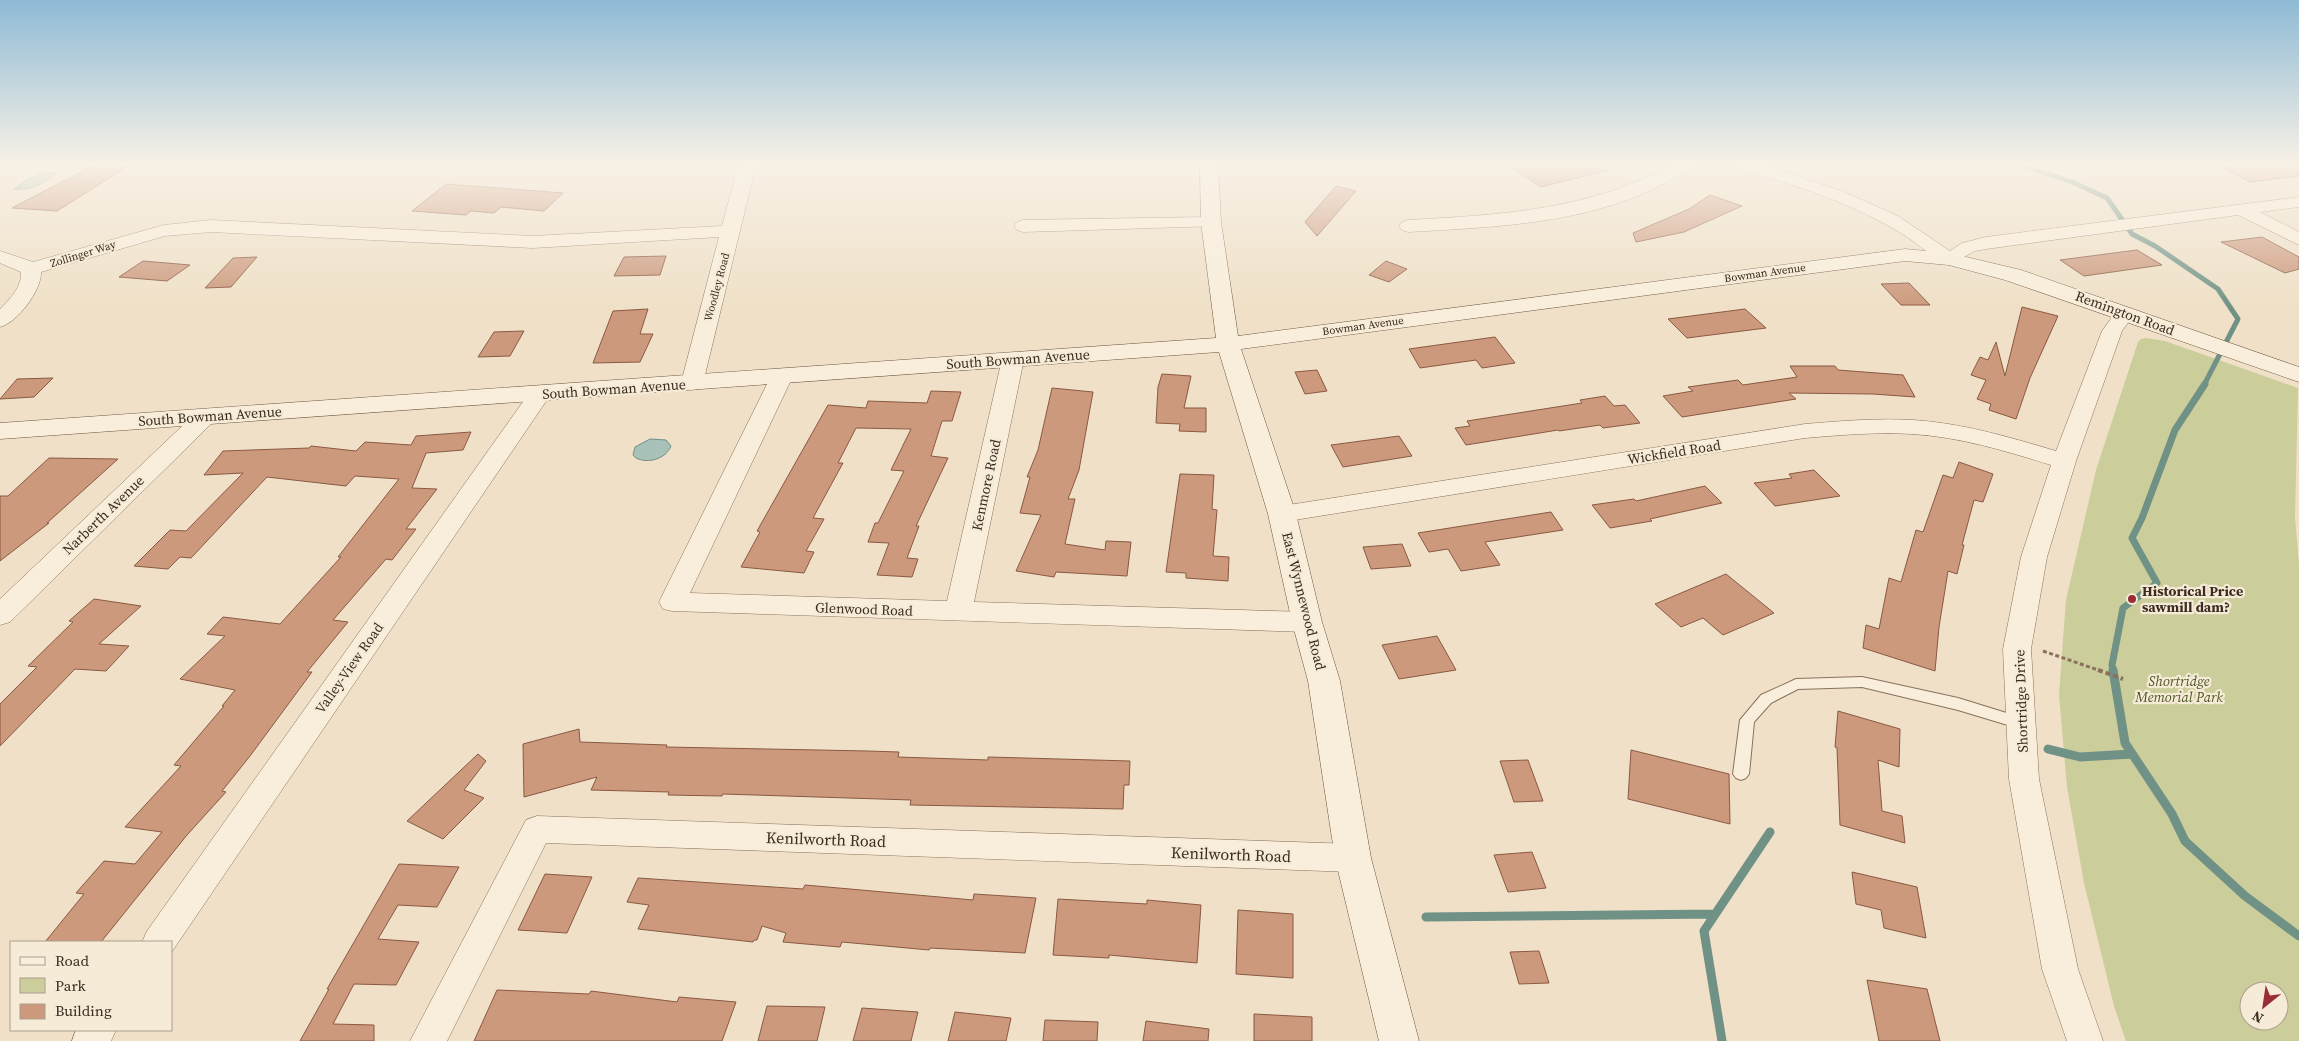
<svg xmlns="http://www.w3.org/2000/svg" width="2299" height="1041" viewBox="0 0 2299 1041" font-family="'Source Serif 4',serif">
	<rect width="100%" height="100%" fill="#efe0c7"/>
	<!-- green -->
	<path fill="#cbcd9b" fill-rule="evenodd" d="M 2146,338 L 2165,341 L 2298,388 L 2295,517 L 2299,565 L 2299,1041 L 2126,1041 L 2114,1006 L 2084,883 L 2067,787 L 2059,694 L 2066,600 L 2096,470 L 2138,342 L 2141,339 ZM 2249,991 L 2279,991 L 2279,1021 L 2249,1021 Z"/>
	<!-- water -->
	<path fill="#a8c2b9" stroke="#6f9186" d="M 46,172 L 57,173 C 40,183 36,191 14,189 L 27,180 Z
		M 650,439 L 666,440 L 671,446 C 666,459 648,464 636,458 L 633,455 L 635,447 Z"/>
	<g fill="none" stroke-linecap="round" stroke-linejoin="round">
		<!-- stream-far2 -->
		<path stroke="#6f9186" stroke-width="5" d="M 2016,163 L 2072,182 L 2107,198 L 2132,234 L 2155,246 L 2218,289 L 2238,319 L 2204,385"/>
		<!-- stream-far1 -->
		<path stroke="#6f9186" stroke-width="7" d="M 2113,671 L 2112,665 L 2123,608 L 2157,583 L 2132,538 L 2142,518 L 2175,430 L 2205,384"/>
		<!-- stream -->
		<path stroke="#6f9186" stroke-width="9" d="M 2113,670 L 2125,743 L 2172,814 L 2185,841 L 2245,896 L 2299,936
			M 2048,749 L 2080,757 L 2132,754
			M 1426,917 L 1715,914
			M 1722,1041 L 1704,931 L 1770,832"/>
	</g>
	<!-- building -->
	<path fill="#cc997d" stroke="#8a5942" d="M 98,163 L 133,163 L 57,211 L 12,208 Z
		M 1504,163 L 1608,163 L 1609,170 L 1541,187 Z
		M 2252,163 L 2299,163 L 2299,176 L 2250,182 L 2221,167 Z
		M 446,184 L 563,193 L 544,211 L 501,207 L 494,213 L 471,211 L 466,215 L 412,211 Z
		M 1336,186 L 1356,191 L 1317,236 L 1305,222 Z
		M 1710,195 L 1742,206 L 1684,232 L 1636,242 L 1633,233 L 1689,209 Z
		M 2262,237 L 2299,257 L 2299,269 L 2285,273 L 2221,242 Z
		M 2137,250 L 2162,265 L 2084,276 L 2060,260 Z
		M 666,256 L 660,275 L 614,276 L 624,257 Z
		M 257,257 L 231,287 L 205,288 L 233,258 Z
		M 143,261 L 190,265 L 167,281 L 119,277 Z
		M 1386,261 L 1407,269 L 1389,282 L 1369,275 Z
		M 1909,283 L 1930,305 L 1901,305 L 1881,284 Z
		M 2022,307 L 2058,316 L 2030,378 L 2016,419 L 1989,410 L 1991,404 L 1977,399 L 1986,380 L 1971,375 L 1980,357 L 1988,360 L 1996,342 L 2005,376 Z
		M 648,309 L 640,334 L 653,334 L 640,362 L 593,363 L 613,311 Z
		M 1745,309 L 1766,328 L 1687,338 L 1668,319 Z
		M 524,331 L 510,356 L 478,357 L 494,332 Z
		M 1495,337 L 1515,363 L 1482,368 L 1476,360 L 1420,368 L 1409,349 Z
		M 1790,366 L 1835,366 L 1838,370 L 1903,375 L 1915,397 L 1873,394 L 1789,393 L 1796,399 L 1682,417 L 1663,396 L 1693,391 L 1688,387 L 1738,380 L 1743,385 L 1797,377 Z
		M 1317,370 L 1327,391 L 1305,394 L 1295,372 Z
		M 1162,374 L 1191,376 L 1184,408 L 1206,408 L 1206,432 L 1179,431 L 1180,424 L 1156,423 L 1158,387 Z
		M 53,378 L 34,397 L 0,399 L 17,379 Z
		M 1052,388 L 1093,392 L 1079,470 L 1068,499 L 1075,499 L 1065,544 L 1105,550 L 1106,541 L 1131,542 L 1127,576 L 1056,572 L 1054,577 L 1016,571 L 1041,515 L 1020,513 L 1030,477 L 1027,477 L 1038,450 Z
		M 931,391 L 961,392 L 952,421 L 942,421 L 931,456 L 948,458 L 916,526 L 919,526 L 907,558 L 918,559 L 912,577 L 877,575 L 889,543 L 868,542 L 875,523 L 878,523 L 904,471 L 891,470 L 911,429 L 856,428 L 838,463 L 843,463 L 813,518 L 824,519 L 806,551 L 814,552 L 804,573 L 741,567 L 760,532 L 757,531 L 828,405 L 866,408 L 868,401 L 927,403 Z
		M 1605,396 L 1614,406 L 1625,405 L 1640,423 L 1603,428 L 1600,425 L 1559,431 L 1558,430 L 1466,445 L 1455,428 L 1470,426 L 1467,421 L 1582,403 L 1580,400 Z
		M 471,432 L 463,450 L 426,453 L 412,488 L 437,489 L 406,529 L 416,529 L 392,560 L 386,559 L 333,620 L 348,622 L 307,672 L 312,672 L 250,756 L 222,791 L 226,792 L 187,835 L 101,942 L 45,942 L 84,894 L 76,893 L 104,861 L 135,864 L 162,832 L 125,827 L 181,766 L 174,765 L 224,706 L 222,706 L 235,690 L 180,679 L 225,636 L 207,634 L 223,617 L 280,624 L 341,557 L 338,557 L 399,479 L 355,476 L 346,486 L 267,477 L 191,558 L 180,557 L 168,569 L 134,566 L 170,530 L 186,531 L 243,473 L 204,475 L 223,451 L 309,448 L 311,446 L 356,451 L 365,442 L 411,445 L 416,436 Z
		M 1399,436 L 1412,456 L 1343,467 L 1331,445 Z
		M 49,458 L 118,459 L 47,523 L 49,523 L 0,561 L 0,496 L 8,496 Z
		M 1959,462 L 1993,474 L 1983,502 L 1974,500 L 1962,545 L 1964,545 L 1957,574 L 1948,571 L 1939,627 L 1935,671 L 1863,648 L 1866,625 L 1879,629 L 1889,578 L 1901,582 L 1916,530 L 1923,532 L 1943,475 L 1953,478 Z
		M 1814,470 L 1840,496 L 1775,506 L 1754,483 L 1792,478 L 1789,474 Z
		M 1180,474 L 1214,475 L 1212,509 L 1217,510 L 1213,556 L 1229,557 L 1228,581 L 1186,578 L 1186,573 L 1166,572 Z
		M 1705,486 L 1722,503 L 1650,519 L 1652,521 L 1610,528 L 1592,505 L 1634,499 L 1636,501 Z
		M 1551,512 L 1563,530 L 1485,542 L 1500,565 L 1461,571 L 1448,549 L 1429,552 L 1418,533 Z
		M 1402,544 L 1411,566 L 1371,569 L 1363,547 Z
		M 1726,574 L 1774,613 L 1723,635 L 1703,618 L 1681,627 L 1655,604 Z
		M 94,599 L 141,606 L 99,644 L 129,646 L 106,671 L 75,669 L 0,746 L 0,704 L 37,667 L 28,666 L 73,622 L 69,621 Z
		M 1437,636 L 1456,670 L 1399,679 L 1382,645 Z
		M 1838,711 L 1900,729 L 1899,767 L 1878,760 L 1882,811 L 1902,816 L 1905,843 L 1840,825 L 1837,748 L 1835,747 Z
		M 579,729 L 580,742 L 667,745 L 666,747 L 868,751 L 899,752 L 898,757 L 988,760 L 988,757 L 1130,761 L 1129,785 L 1124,785 L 1123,809 L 910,805 L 911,800 L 723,794 L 722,796 L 668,795 L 669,792 L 591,790 L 597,777 L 524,797 L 523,744 Z
		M 1631,750 L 1729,774 L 1730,824 L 1628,799 Z
		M 478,754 L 486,761 L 464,790 L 484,798 L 443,839 L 407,821 Z
		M 1528,760 L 1543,801 L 1514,802 L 1500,761 Z
		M 1532,852 L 1546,888 L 1508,892 L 1494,855 Z
		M 399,864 L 459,867 L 437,907 L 398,905 L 378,939 L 419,942 L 396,985 L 354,984 L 333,1024 L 374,1025 L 374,1041 L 300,1041 L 329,989 L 327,989 Z
		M 1852,872 L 1917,887 L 1926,938 L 1884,928 L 1881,910 L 1856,904 Z
		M 545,874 L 592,877 L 567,933 L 518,930 Z
		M 638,878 L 803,889 L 805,885 L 973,900 L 974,894 L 1036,898 L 1025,953 L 930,948 L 929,950 L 842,942 L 840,947 L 783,942 L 786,933 L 762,926 L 757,940 L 754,940 L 753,942 L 638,929 L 649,905 L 627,902 Z
		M 1058,899 L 1147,904 L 1147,900 L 1201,905 L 1197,963 L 1109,955 L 1109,958 L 1053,955 Z
		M 1238,910 L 1293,914 L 1293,978 L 1236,974 Z
		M 1539,951 L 1549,983 L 1519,984 L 1510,952 Z
		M 1867,980 L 1927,989 L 1940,1041 L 1879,1041 Z
		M 497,990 L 589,994 L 591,991 L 677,1002 L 679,997 L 736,1002 L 722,1041 L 474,1041 Z
		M 767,1006 L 825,1007 L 817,1041 L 758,1041 Z
		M 862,1008 L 918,1012 L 911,1041 L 853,1041 Z
		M 955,1012 L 1011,1018 L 1006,1041 L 948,1041 Z
		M 1254,1014 L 1312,1017 L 1312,1041 L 1254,1041 Z
		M 1045,1020 L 1098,1022 L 1097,1041 L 1043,1041 Z
		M 1146,1021 L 1209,1029 L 1208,1041 L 1143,1041 Z"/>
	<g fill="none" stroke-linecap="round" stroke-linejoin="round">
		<!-- lane casing -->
		<g stroke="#8a725c" stroke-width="2">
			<path id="lane" d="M 1862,677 L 1958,698 L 2026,719 L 2028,723 L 2026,727 L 2021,729 L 1958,710 L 1862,687 L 1798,689 L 1771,703 L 1754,722 L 1749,774 L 1746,778 L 1741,780 L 1736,778 L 1733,774 L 1740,720 L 1761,695 L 1796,679 Z"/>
		</g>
		<!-- street casing -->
		<g stroke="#8a725c" stroke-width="1">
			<path id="street" d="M 743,163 L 760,163 L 754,173 L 703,383 L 700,388 L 692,390 L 684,388 L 681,383 L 719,237 L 533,248 L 211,232 L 165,236 L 41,272 C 42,290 17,323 0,327 L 0,309 C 10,299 22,287 21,272 L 0,263 L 0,251 L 33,262 L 164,225 L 211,220 L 533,236 L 722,226 L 736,173 Z
				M 1675,163 L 1696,163 C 1692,170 1681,174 1674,178 C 1596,224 1496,227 1408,232 L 1402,230 L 1399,226 L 1402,222 L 1408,220 C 1500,215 1593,210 1675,163 Z
				M 1729,163 L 1757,163 L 1842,191 L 1898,216 L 1950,251 L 1962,243 L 1986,237 L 2299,197 L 2299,207 L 2260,212 L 2299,232 L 2299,245 L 2238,215 L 1986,249 L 1975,251 L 1949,265 L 1942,263 C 1924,249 1906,235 1885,224 C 1837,197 1784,182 1731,167 Z
				M 1211,217 L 1217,218 L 1220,222 L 1217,226 L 1023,232 L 1017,230 L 1014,226 L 1017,222 L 1023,220 Z
				M 2125,307 L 2132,309 L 2135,313 L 2122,331 L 2076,461 L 2047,557 L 2031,649 L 2039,779 L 2078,969 L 2103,1041 L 2067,1041 L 2042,969 L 2009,779 L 2003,649 L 2021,557 L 2051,465 C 2006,451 1960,437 1912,434 C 1876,432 1841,435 1805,438 L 1282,522 L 1273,520 L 1270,514 L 1273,508 L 1282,506 L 1805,424 C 1841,421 1877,418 1913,420 C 1962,423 2009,437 2056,451 L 2102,331 L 2118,309 Z
				M 1013,353 L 1021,354 L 1024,359 L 974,602 L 1307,612 L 1317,615 L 1321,622 L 1317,629 L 1307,632 L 672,611 L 663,609 L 659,602 L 771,376 L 774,371 L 782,369 L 790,371 L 793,376 L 690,593 L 947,601 L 1002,359 L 1005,354 Z
				M 540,387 L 548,389 L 551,394 L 171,953 L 171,942 L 142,942 L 147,931 L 532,389 Z
				M 206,409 L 214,411 L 217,416 L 214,421 L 10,622 L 0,625 L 0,599 L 198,411 Z
				M 537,816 L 1353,844 L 1365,848 L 1369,858 L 1365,868 L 1353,872 L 546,843 L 447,1041 L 410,1041 L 526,820 Z
				M 76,1030 L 116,1030 L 111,1041 L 72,1041 Z"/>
		</g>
		<!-- secondary casing -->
		<g stroke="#6c533f" stroke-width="1">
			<path id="secondary" d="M 1200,163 L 1218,163 L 1221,222 L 1238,336 L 1905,249 L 1949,253 L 2021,270 L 2299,367 L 2299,382 L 2005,280 L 1949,265 L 1905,261 L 1241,349 L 1296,514 L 1322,622 L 1340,681 L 1371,858 L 1419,1041 L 1379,1041 L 1335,858 L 1308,681 L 1292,622 L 1268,514 L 1219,352 L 0,439 L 0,423 L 1216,338 L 1201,222 Z"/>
		</g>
		<!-- path-far1 -->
		<path stroke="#8a725c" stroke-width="3" stroke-dasharray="4 2.5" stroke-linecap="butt" d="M 2043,651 L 2101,671"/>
		<!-- path -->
		<path stroke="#8a725c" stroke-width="4" stroke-dasharray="5 3" stroke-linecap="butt" d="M 2098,670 L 2123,679"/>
		<!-- lane -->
		<use href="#lane" fill="#f9eedb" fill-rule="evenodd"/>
		<!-- street -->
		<use href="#street" fill="#f9eedb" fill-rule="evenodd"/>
		<!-- secondary -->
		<use href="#secondary" fill="#f9eedb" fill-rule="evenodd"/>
	</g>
	<!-- sky -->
	<linearGradient id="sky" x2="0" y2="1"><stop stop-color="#8ebad5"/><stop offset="0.53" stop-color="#f8f1e6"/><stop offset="1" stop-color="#f8f1e6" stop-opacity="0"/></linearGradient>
	<rect width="2299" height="309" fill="url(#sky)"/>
	<!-- markers -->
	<circle fill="#992c35" stroke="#f6ebd7" stroke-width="2" cx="2132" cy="599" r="5"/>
	<g text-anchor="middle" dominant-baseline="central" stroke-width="4.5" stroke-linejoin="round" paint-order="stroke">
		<!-- far-street labels -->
		<g font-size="11" fill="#3b2b20" stroke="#f6ebd7">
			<text transform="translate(83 254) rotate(-17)">Zollinger Way</text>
			<text transform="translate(1765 273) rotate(-8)">Bowman Avenue</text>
			<text transform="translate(717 287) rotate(-75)">Woodley Road</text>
			<text transform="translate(1363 326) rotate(-8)">Bowman Avenue</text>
		</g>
		<!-- street labels -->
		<g font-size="14" fill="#3b2b20" stroke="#f6ebd7">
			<text transform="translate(2125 313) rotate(20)">Remington Road</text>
			<text transform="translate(1018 359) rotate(-4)">South Bowman Avenue</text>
			<text transform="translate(614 389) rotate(-4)">South Bowman Avenue</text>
			<text transform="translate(210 416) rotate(-4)">South Bowman Avenue</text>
			<text transform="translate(1674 452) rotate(-9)">Wickfield Road</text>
			<text transform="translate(986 485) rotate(-78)">Kenmore Road</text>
			<text transform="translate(103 515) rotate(-44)">Narberth Avenue</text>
			<text transform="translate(1304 601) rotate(76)">East Wynnewood Road</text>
			<text transform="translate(864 609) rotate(2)">Glenwood Road</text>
			<text transform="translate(349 668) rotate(-55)">Valley-View Road</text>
			<text transform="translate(2021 701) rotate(-92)">Shortridge Drive</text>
		</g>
		<!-- poi labels -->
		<g font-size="14" font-weight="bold" fill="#3b2b20" stroke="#f6ebd7" text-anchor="start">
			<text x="2142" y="591">Historical Price<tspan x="2142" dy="16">sawmill dam?</tspan></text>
		</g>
		<!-- park labels -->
		<g font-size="14" font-style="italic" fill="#4e5727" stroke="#f6ebd7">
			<text x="2179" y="681">Shortridge<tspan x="2179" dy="16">Memorial Park</tspan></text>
		</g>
		<!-- near-street labels -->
		<g font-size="16" fill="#3b2b20" stroke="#f6ebd7">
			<text transform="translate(826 839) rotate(2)">Kenilworth Road</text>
			<text transform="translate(1231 854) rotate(2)">Kenilworth Road</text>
		</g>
	</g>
	<!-- legend -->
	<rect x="10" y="941" width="162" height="90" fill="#f6ebd7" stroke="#ab9e8e"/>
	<rect x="20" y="957" width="25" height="8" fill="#f9eedb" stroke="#ab9e8e"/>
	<text x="55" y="966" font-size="15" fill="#3b2b20">Road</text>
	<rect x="20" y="978" width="25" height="15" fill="#cbcd9b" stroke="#ab9e8e"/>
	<text x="55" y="991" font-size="15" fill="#3b2b20">Park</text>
	<rect x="20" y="1004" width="25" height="15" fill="#cc997d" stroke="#ab9e8e"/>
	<text x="55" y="1016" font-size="15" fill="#3b2b20">Building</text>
	<!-- north arrow -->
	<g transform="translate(2264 1006) rotate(210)"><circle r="24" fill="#f6ebd7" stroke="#ab9e8e"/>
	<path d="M0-4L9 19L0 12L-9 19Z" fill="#992c35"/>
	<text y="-8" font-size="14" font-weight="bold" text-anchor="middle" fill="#3b2b20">N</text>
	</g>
</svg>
